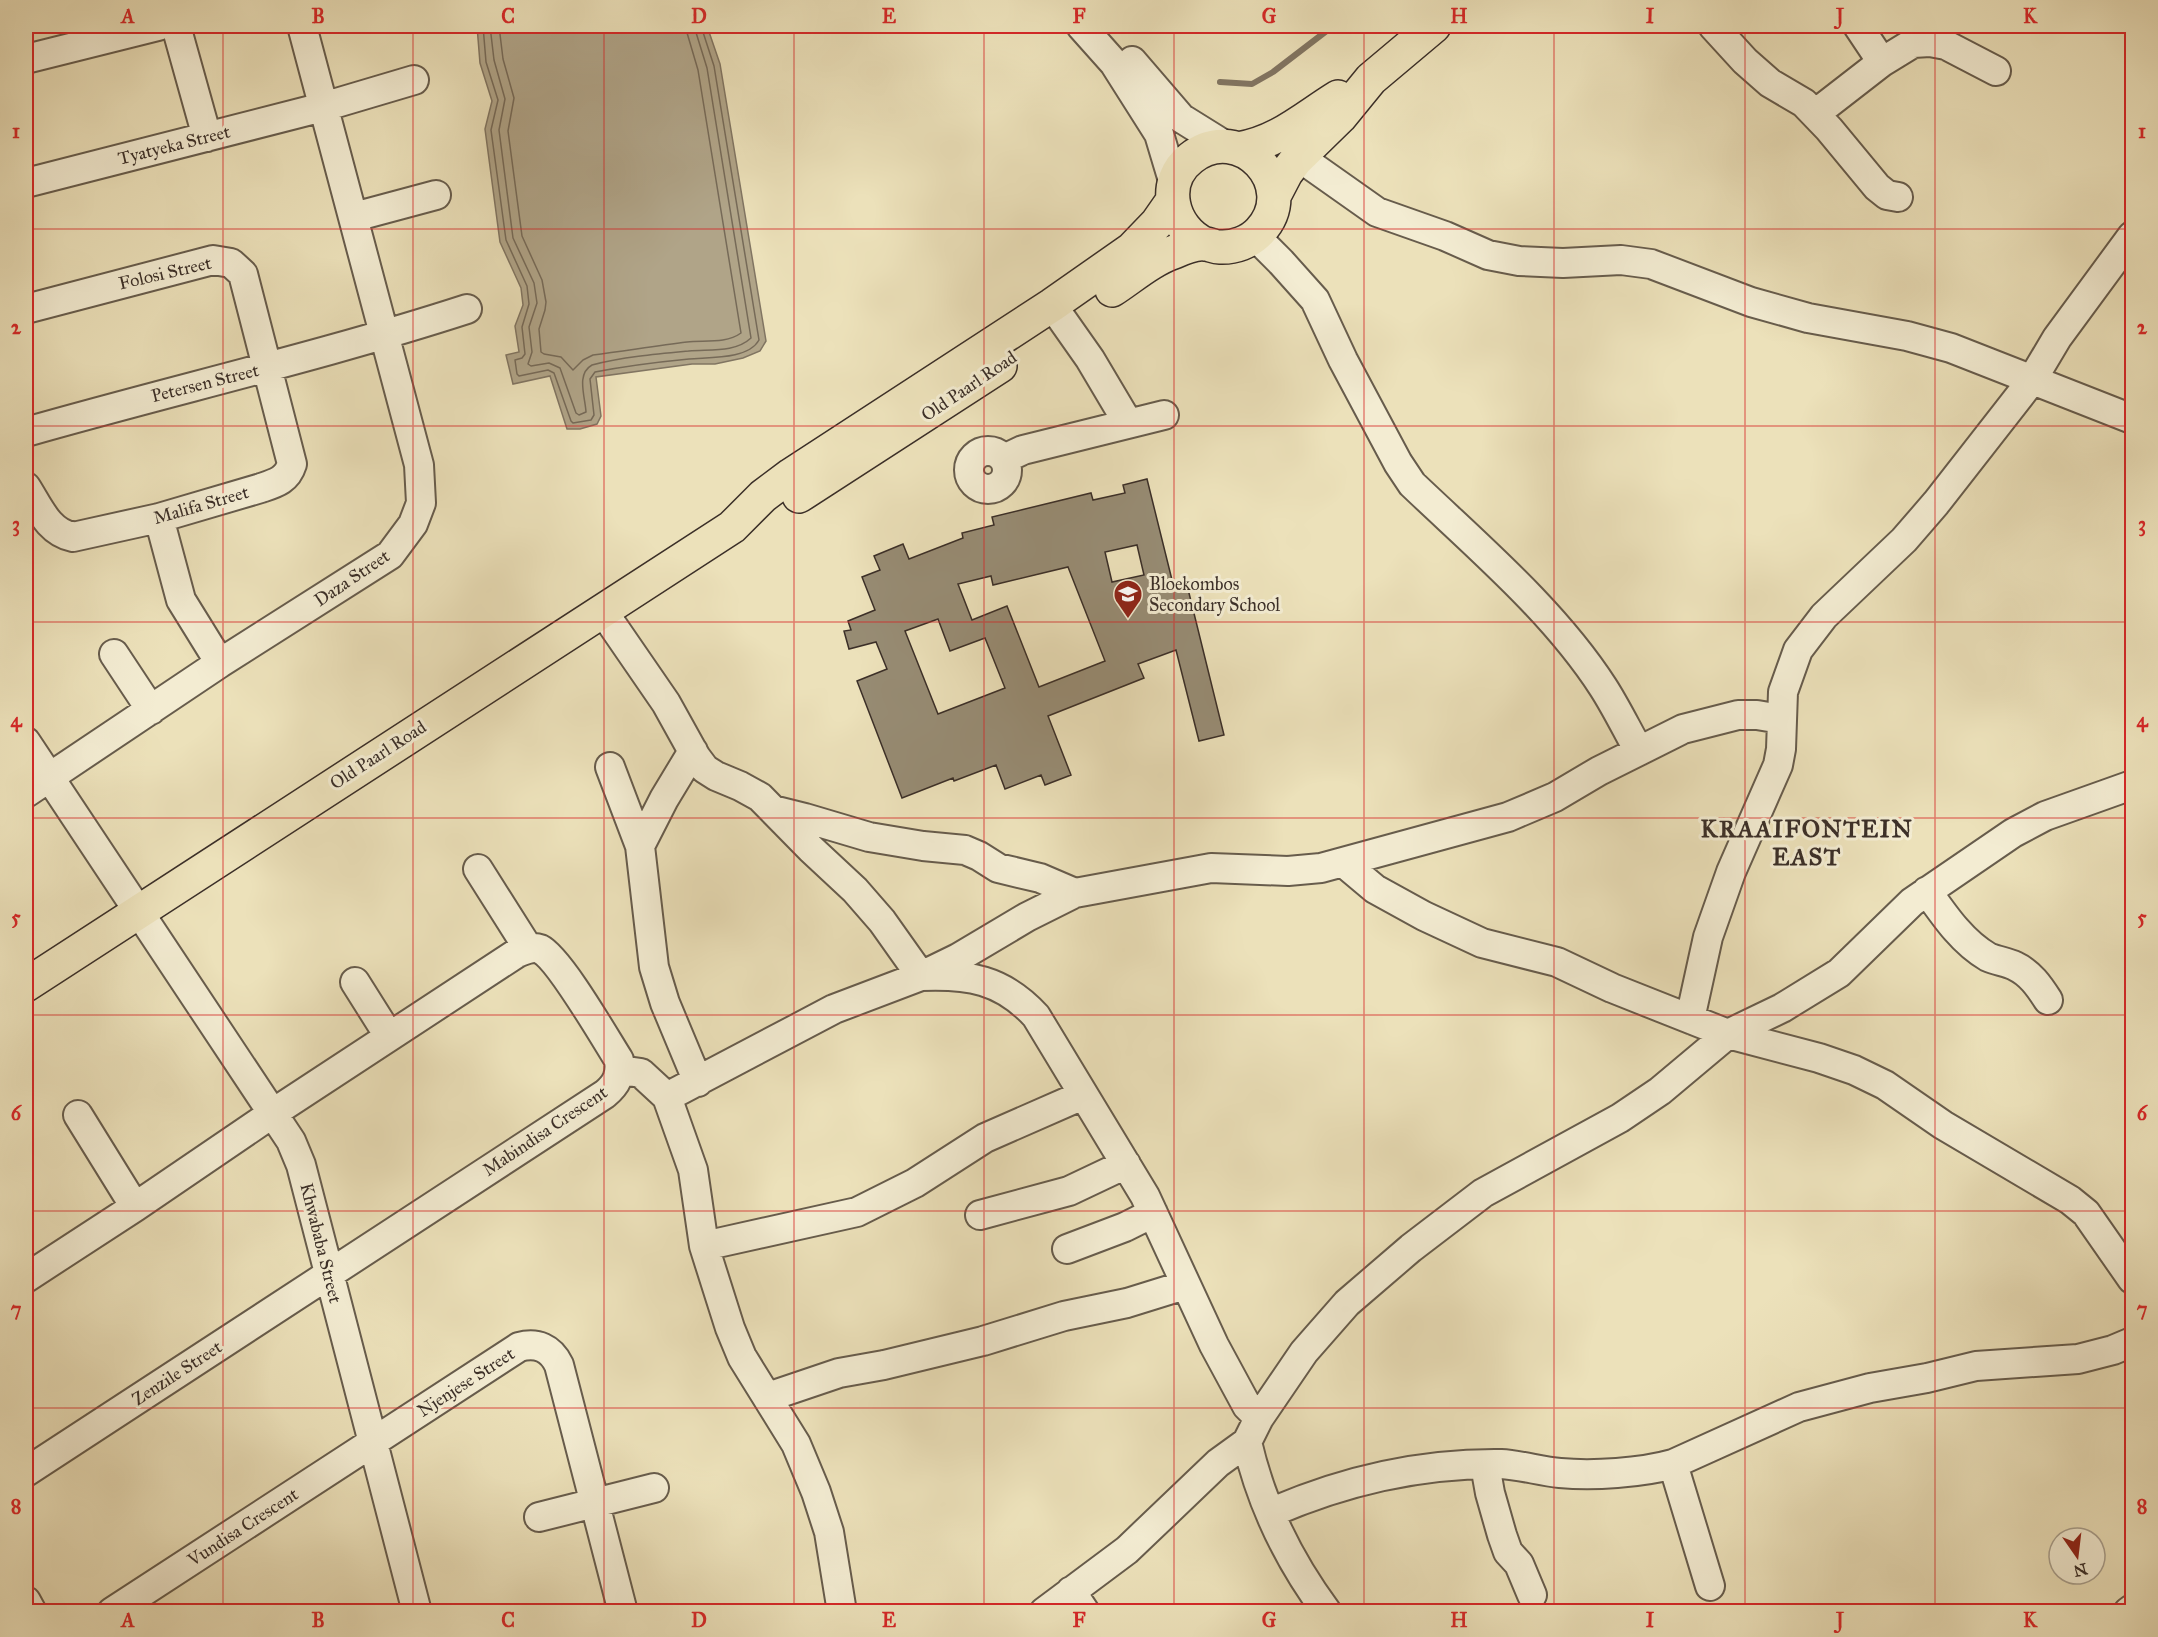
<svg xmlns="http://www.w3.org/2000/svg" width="2158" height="1637" viewBox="0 0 2158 1637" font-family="'IM FELL Great Primer',serif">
	<rect width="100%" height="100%" fill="#ece1ba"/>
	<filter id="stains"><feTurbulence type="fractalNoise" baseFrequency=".00333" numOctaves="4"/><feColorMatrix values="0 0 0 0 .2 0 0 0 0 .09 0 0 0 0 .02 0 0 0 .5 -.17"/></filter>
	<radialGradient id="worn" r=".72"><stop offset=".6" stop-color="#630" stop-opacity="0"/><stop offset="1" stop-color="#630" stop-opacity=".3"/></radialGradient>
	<!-- water -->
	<path fill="#b0a488" stroke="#817562" stroke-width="1.5" d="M 477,26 L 707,26 L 720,64 L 766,341 L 760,351 L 743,358 L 715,364 L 692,364 L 596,377 L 601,416 L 597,424 L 580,429 L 567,429 L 550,376 L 513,384 L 506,355 L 519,352 L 515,326 L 523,305 L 521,288 L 500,242 L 485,129 L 492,101 L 480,63 Z"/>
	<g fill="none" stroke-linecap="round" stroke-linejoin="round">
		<!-- shore -->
		<path stroke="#766a58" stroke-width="1.5" d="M 483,26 L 486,62 L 498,100 L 491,130 L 506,240 L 527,286 L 529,304 L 522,327 L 525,354 L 522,358 L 515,360 L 517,374 L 519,376 L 548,370 L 554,373 L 571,421 L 573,423 L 591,420 L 594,415 L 590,379 L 595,372 C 626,366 658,362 689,359 C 708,357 748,360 759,340 L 714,66 L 701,26
			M 490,26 L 494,60 L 505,99 L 499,130 L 513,238 L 534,283 L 537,303 L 529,327 L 532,352 L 528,364 L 531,366 L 549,363 L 560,368 L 576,413 L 579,415 L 586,412 C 585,396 576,374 592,365 C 623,357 657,354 689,351 C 709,349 735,353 751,338 L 707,68 L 694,26
			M 499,26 L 503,59 L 514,98 L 508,131 L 522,236 L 542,280 L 546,302 L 545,310 L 539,329 L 541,352 L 544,354 L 561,357 L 573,370 L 583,360 L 593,355 C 624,351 655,346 687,342 C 704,340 726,344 741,333 L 698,70 L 685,26"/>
		<!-- stream -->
		<path stroke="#817562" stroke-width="6" d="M 1220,82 L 1252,84 L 1273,72 L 1333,26"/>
	</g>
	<!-- building -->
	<path fill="#978c74" stroke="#3b2f28" stroke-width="1.5" fill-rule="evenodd" d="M 1147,479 L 1174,588 L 1187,585 L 1224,735 L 1199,741 L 1176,650 L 1138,664 L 1144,678 L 1048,716 L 1071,775 L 1045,785 L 1041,775 L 1005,789 L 996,765 L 954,781 L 953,778 L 902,798 L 857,681 L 887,669 L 876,642 L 849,649 L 844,631 L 851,630 L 848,621 L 875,610 L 862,577 L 880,570 L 874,556 L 903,544 L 909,559 L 963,538 L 962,533 L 994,525 L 992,517 L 1091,493 L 1093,500 L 1125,493 L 1123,485 ZM 1137,545 L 1144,575 L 1112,582 L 1105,552 ZM 1068,567 L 1105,661 L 1039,687 L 1007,606 L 972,620 L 958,584 L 991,576 L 993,585 ZM 938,619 L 950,651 L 985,638 L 1005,688 L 938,714 L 905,631 Z"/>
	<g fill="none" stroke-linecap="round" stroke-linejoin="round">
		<!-- minor casing -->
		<g stroke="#675c4c" stroke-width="32">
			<path id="minor" d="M 176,26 L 207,137
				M 1081,26 L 1114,63 L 1159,134 L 1174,184
				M 1713,26 L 1745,61 L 1770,83 L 1804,103 L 1829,129 L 1877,187 L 1887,195 L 1898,197
				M 1858,26 L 1882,62
				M 26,59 L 158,26
				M 1132,61 L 1181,118 L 1226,146
				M 1815,114 L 1882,62 L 1913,43 L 1930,42 L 1946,45 L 1996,71
				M 1300,156 L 1309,164 L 1377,212 L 1445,236 L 1488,255 L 1519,261 L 1563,263 L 1621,260 L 1651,264 L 1751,302 L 1808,318 L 1907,336 L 1951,348 L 2132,419
				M 26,183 L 323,107 L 414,80
				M 354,217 L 436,195
				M 1255,236 L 1281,262 L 1315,300 L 1343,360 L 1398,463 L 1412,484 C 1477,546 1554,611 1603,687 C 1616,707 1627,730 1639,751
				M 1052,305 L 1090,359 L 1128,423
				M 26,309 L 213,260 L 231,263 L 243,274 L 292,464 C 287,480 276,483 261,488 L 159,518 L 73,537 C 48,532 39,507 26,487
				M 26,432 C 173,390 322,356 467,309
				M969 470a19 19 0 1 1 38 0a19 19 0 1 1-38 0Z
				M 1004,459 L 1023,450 L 1164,415
				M 159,518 L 181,600 L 220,663
				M 602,610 L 666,703 L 696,757 L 705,769 L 716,776 L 740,786 L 760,797 L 811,849 L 855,890 L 882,921 L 921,976 C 968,974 1002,979 1036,1016 L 1145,1196 L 1214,1345 L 1247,1406 L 1259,1418
				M 114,654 L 151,710
				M 26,742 L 291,1141 L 301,1165 L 417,1612
				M 610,767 L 640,846 L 654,967 L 665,1003 L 698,1082
				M 26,793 L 220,663 L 390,555 L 413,524 L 421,503 L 419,465 L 302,26
				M 773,810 L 805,818 L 869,837 L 923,846 L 965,850 L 979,856 L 998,868 L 1040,878 L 1075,893
				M 640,846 L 664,799 L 693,751
				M 1344,863 L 1375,889 L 1424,916 L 1482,943 L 1557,962 L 1612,988 L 1728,1034 L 1819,1058 L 1854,1070 L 1885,1085 L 1943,1125 L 2070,1200 L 2086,1213 L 2132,1279
				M 478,869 L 528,948
				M 1927,891 C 1944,915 1962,942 1988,957 C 1997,961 2007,962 2015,966 C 2030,973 2039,986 2048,1000
				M 355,982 L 389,1036
				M 1690,1019 L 1708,937 L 1731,872 L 1778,765 L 1781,749 L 1783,692 L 1798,650 L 1824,616 L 1904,540 L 1936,503 L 2032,380 L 2057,338 L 2132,236
				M 620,1070 L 641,1073 L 667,1097 L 834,1009 L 921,976 L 958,958 L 1027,917 L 1075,893 L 1211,868 L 1288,871 L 1321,868 L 1508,817 L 1555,797 L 1599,771 L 1683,729 L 1738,715 L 1757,715 L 1781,719
				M 667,1097 L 693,1170 L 704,1246 L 730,1328 L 742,1357 L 796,1444 L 816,1492 L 829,1532 L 842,1612
				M 78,1115 L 135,1207
				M 980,1215 L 1069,1191 L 1126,1164
				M 704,1246 L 857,1212 L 915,1183 L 985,1138 L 1083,1095
				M 1067,1249 L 1125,1227 L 1153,1213
				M 26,1278 L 135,1207 L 273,1113 L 517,953 C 525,950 532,946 540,949 C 559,958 605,1038 619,1060 C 621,1075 617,1084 605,1094 L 26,1472
				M 768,1397 L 839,1373 L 884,1365 L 983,1341 L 1064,1316 L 1127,1303 L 1185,1285
				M 1247,1442 C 1261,1503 1289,1561 1327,1612
				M 1673,1464 L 1710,1586
				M 1485,1465 L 1490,1493 L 1502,1535 L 1508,1552 L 1519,1564 L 1532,1595
				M 1270,1513 C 1343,1481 1421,1463 1501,1464 C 1520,1465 1540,1471 1560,1473 C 1593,1476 1641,1473 1673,1464 L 1799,1407 L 1870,1388 L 1927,1378 L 1976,1366 L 2078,1359 L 2113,1350 L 2132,1342
				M 539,1517 L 654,1488
				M 1071,1591 L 1085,1612
				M 26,1601 L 32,1612
				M 112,1612 L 519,1347 C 537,1342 551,1348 559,1365 L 623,1612
				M 1044,1612 L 1127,1550 L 1218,1463 L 1247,1442 L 1259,1418 L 1304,1352 L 1347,1303 L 1411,1248 L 1483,1193 L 1620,1118 L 1660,1091 L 1728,1034 L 1782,1008 L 1839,973 L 1912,902 L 2013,833 L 2045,816 L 2132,785
				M 2128,1612 L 2132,1609"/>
		</g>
		<!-- major casing -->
		<g stroke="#3b2f28" stroke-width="36">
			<path id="major" d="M 1238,149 C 1279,142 1304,118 1338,97
				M 1274,196 L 1286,173 L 1296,160 L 1340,117 L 1371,79 L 1434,26
				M 1112,290 C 1132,277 1151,260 1174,252 C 1183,248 1196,243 1205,244 C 1210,244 1214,247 1219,247 C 1234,248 1250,242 1260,231 C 1302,186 1240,119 1191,158 C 1160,182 1171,228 1205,244
				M 799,496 L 1000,366
				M 26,985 L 732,527 L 763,496 L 791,475 L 1052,305 L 1132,249 L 1157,223 L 1173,200"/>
		</g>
		<!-- minor -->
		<use href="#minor" stroke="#f3ecd2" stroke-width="28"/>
		<!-- major -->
		<use href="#major" stroke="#ece1ba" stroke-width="33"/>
	</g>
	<!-- grid -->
	<path fill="none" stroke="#d62828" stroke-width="1.5" stroke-opacity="0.55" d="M 223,26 L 223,1612M 413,26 L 413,1612M 604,26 L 604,1612M 794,26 L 794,1612M 984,26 L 984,1612M 1174,26 L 1174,1612M 1364,26 L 1364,1612M 1554,26 L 1554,1612M 1745,26 L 1745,1612M 1935,26 L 1935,1612M 26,229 L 2132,229M 26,426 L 2132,426M 26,622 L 2132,622M 26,818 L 2132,818M 26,1015 L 2132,1015M 26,1211 L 2132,1211M 26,1408 L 2132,1408"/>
	<!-- icons -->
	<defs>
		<g id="school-pin" transform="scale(1.5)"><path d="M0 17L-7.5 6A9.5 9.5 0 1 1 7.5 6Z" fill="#8f2418" stroke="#f3ecd2"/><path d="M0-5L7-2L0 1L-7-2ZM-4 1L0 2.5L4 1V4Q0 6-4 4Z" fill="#fff"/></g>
	</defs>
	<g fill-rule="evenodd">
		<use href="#school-pin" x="1128" y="594"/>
	</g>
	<g text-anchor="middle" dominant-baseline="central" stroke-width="6" stroke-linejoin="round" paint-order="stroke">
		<!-- street labels -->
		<g font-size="18" fill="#3b2f28" stroke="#f3ecd2">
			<text transform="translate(174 145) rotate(-14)">Tyatyeka Street</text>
			<text transform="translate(165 273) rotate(-13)">Folosi Street</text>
			<text transform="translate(205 383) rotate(-14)">Petersen Street</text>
			<text transform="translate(969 386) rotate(-34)">Old Paarl Road</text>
			<text transform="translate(201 505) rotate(-16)">Malifa Street</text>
			<text transform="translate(352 578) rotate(-34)">Daza Street</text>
			<text transform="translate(378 755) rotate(-33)">Old Paarl Road</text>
			<text transform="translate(545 1131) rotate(-34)">Mabindisa Crescent</text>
			<text transform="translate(321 1243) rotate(76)">Khwababa Street</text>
			<text transform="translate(177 1373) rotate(-33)">Zenzile Street</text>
			<text transform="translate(466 1382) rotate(-33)">Njenjese Street</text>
			<text transform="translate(243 1527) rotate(-33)">Vundisa Crescent</text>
		</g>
		<!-- poi labels -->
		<g font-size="18" fill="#3b2f28" stroke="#f3ecd2" text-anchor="start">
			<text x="1149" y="584">Bloekombos<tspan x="1149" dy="21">Secondary School</tspan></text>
		</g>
		<!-- district labels -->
		<g font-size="24" font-weight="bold" letter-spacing="1.5" fill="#3b2f28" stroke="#f3ecd2">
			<text x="1807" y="829">KRAAIFONTEIN<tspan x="1807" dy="28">EAST</tspan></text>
		</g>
	</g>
	<!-- margin -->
	<rect width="2158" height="1637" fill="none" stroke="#ece1ba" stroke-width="66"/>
	<!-- north arrow -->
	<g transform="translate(2077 1556) rotate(166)"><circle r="28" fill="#f3ecd2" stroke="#a9a08e" stroke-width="1.5"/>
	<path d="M0-4.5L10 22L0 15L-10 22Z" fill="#8f2418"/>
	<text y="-9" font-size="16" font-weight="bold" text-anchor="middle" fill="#3b2f28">N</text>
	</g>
	<rect x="33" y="33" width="2092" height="1571" fill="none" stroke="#d62828" stroke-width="2"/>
	<g font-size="20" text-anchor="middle" font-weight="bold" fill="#d62828">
		<text x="128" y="23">A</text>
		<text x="318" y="23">B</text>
		<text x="508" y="23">C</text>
		<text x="699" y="23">D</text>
		<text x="889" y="23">E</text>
		<text x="1079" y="23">F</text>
		<text x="1269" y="23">G</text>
		<text x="1459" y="23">H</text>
		<text x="1650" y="23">I</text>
		<text x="1840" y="23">J</text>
		<text x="2030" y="23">K</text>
		<text x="16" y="138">1</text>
		<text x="2142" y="138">1</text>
		<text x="16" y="334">2</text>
		<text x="2142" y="334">2</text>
		<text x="16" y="531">3</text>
		<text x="2142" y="531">3</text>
		<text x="16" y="727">4</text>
		<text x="2142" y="727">4</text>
		<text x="16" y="924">5</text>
		<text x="2142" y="924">5</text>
		<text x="16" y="1120">6</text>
		<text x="2142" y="1120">6</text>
		<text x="16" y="1316">7</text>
		<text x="2142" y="1316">7</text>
		<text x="16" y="1513">8</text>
		<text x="2142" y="1513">8</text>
		<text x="128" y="1627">A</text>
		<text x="318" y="1627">B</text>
		<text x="508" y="1627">C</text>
		<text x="699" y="1627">D</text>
		<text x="889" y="1627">E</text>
		<text x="1079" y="1627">F</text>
		<text x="1269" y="1627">G</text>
		<text x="1459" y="1627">H</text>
		<text x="1650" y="1627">I</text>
		<text x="1840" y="1627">J</text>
		<text x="2030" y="1627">K</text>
	</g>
	<rect width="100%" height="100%" filter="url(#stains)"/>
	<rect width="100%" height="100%" fill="url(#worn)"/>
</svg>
